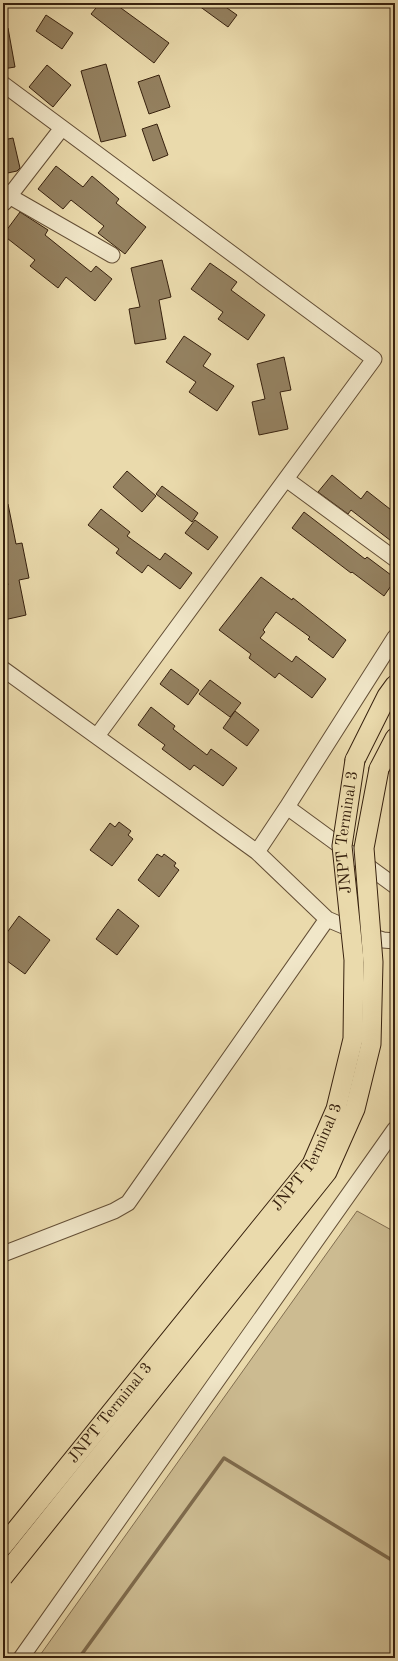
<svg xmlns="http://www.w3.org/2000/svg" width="398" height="1661" viewBox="0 0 398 1661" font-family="'Old Standard TT',serif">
	<rect width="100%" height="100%" fill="#eadaac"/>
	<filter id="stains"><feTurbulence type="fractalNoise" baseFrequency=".005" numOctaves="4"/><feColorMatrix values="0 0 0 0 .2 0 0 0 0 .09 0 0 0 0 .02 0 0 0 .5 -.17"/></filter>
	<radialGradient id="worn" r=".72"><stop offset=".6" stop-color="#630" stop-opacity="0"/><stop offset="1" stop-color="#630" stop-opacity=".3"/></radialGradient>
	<!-- green -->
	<path fill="#ccbb91" stroke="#826e50" d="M 357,1211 L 395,1232 L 395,1658 L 38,1658 Z"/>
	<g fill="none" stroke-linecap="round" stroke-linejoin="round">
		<!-- stream -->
		<path stroke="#7e6a4c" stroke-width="3.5" d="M 79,1658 L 224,1458 L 395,1562"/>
	</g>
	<!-- building -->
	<path fill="#948160" stroke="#37210e" d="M 100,3 L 114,3 L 169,43 L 154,63 L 91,14 Z
		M 195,3 L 220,3 L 237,15 L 228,27 Z
		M 46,15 L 73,33 L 62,49 L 36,31 Z
		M 3,28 L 8,28 L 15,67 L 3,69 Z
		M 106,64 L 126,136 L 101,142 L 81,71 Z
		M 47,65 L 71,85 L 53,107 L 29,87 Z
		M 159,75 L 170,107 L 149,114 L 138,82 Z
		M 157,124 L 168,155 L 153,161 L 142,129 Z
		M 13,138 L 20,168 L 17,171 L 3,174 L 3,140 Z
		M 56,166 L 83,187 L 92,176 L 119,199 L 116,203 L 146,227 L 125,254 L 98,233 L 104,226 L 71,200 L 63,209 L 38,189 Z
		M 20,212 L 48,230 L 45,235 L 91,272 L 96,266 L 112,279 L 95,301 L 66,277 L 58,288 L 30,266 L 35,260 L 3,235 Z
		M 162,260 L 171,297 L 159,300 L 166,339 L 135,344 L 129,309 L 140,307 L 131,268 Z
		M 210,263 L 237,282 L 231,290 L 265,315 L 248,340 L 218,319 L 223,312 L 191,289 Z
		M 184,336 L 211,354 L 203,366 L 234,386 L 217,411 L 189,392 L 196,382 L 166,362 Z
		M 284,357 L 291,390 L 280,392 L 288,429 L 259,435 L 252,402 L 265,399 L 257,364 Z
		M 127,471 L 156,496 L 142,512 L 113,487 Z
		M 332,475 L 361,499 L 367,491 L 395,513 L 395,544 L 351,510 L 348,514 L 318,492 Z
		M 162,486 L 198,513 L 192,522 L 156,494 Z
		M 8,504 L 16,544 L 22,543 L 29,578 L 19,580 L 26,615 L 4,620 L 3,586 L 8,585 L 3,559 L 3,505 Z
		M 101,509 L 130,532 L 127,536 L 160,560 L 165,553 L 192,573 L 180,589 L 148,565 L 142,573 L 116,553 L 119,549 L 88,525 Z
		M 304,512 L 365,559 L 367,557 L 395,578 L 395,580 L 384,596 L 352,572 L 351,573 L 292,528 Z
		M 195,520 L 218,537 L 208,550 L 185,533 Z
		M 261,577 L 292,600 L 293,598 L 346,640 L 333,658 L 308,639 L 310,637 L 276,612 L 263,630 L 265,632 L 260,638 L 292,662 L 296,656 L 326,679 L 312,698 L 279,673 L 275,678 L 249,658 L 251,654 L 219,630 Z
		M 171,669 L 199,690 L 188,705 L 160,684 Z
		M 210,680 L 241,703 L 230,717 L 199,694 Z
		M 151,707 L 175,726 L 173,729 L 207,755 L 211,749 L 237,768 L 223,786 L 194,765 L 190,770 L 162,749 L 165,745 L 138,725 Z
		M 235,711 L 259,730 L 247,746 L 223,728 Z
		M 119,822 L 131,831 L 128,835 L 133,839 L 112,866 L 90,850 L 110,823 L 115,827 Z
		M 157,854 L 162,857 L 164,854 L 176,863 L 174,866 L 179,870 L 159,897 L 138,880 Z
		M 118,909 L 139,926 L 117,955 L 96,939 Z
		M 19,916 L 50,940 L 25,974 L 3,958 L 3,938 Z"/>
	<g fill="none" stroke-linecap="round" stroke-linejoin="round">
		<!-- minor casing -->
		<g stroke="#644f36" stroke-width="17">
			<path id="minor" d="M 3,84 L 374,359 L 97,736
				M 3,190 L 9,196 L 112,255
				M 4,203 L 62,128
				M 286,479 L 395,559
				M 395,637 L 287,807 L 395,886
				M 3,669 L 257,852 L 287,807
				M 257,852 L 327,919 L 360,933 L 383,940 L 395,941
				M 3,1254 L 114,1211 L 128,1203 L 327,919
				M 21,1658 L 395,1129"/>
		</g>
		<!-- major casing -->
		<g stroke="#37210e" stroke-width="21">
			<path id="major" d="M 355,760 L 387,696 L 395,685
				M 379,769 L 395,738"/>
		</g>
		<!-- minor -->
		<use href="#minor" stroke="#f1e7c9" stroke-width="15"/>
		<!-- major -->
		<use href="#major" stroke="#eadaac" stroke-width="19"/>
		<!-- major-bridge casing -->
		<g stroke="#37210e" stroke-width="21" stroke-linecap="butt">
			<g id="major-bridge">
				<path id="s1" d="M 3,1546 L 312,1164 L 336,1109 L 353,1039 L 354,960 L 342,846 L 355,760"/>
				<path d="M 3,1577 L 327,1172 L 355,1109 L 371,1044 L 373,962 L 364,848 L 379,769"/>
			</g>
		</g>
		<!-- major-bridge -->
		<use href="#major-bridge" stroke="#eadaac" stroke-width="19"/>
	</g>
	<g text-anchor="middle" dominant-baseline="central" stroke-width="3" stroke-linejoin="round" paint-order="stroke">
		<!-- street labels -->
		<g font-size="16" fill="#37210e" stroke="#f1e7c9">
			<text stroke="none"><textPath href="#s1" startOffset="831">JNPT Terminal 3</textPath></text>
			<text stroke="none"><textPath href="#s1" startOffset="495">JNPT Terminal 3</textPath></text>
			<text stroke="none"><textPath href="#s1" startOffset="171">JNPT Terminal 3</textPath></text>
		</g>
	</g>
	<!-- margin -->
	<rect width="398" height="1661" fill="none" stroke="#eadaac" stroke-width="16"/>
	<rect x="4" y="4" width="390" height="1653" fill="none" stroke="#37210e" stroke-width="2"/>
	<rect x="8" y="8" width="382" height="1645" fill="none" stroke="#37210e"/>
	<rect width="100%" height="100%" filter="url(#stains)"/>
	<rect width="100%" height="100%" fill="url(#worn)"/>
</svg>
